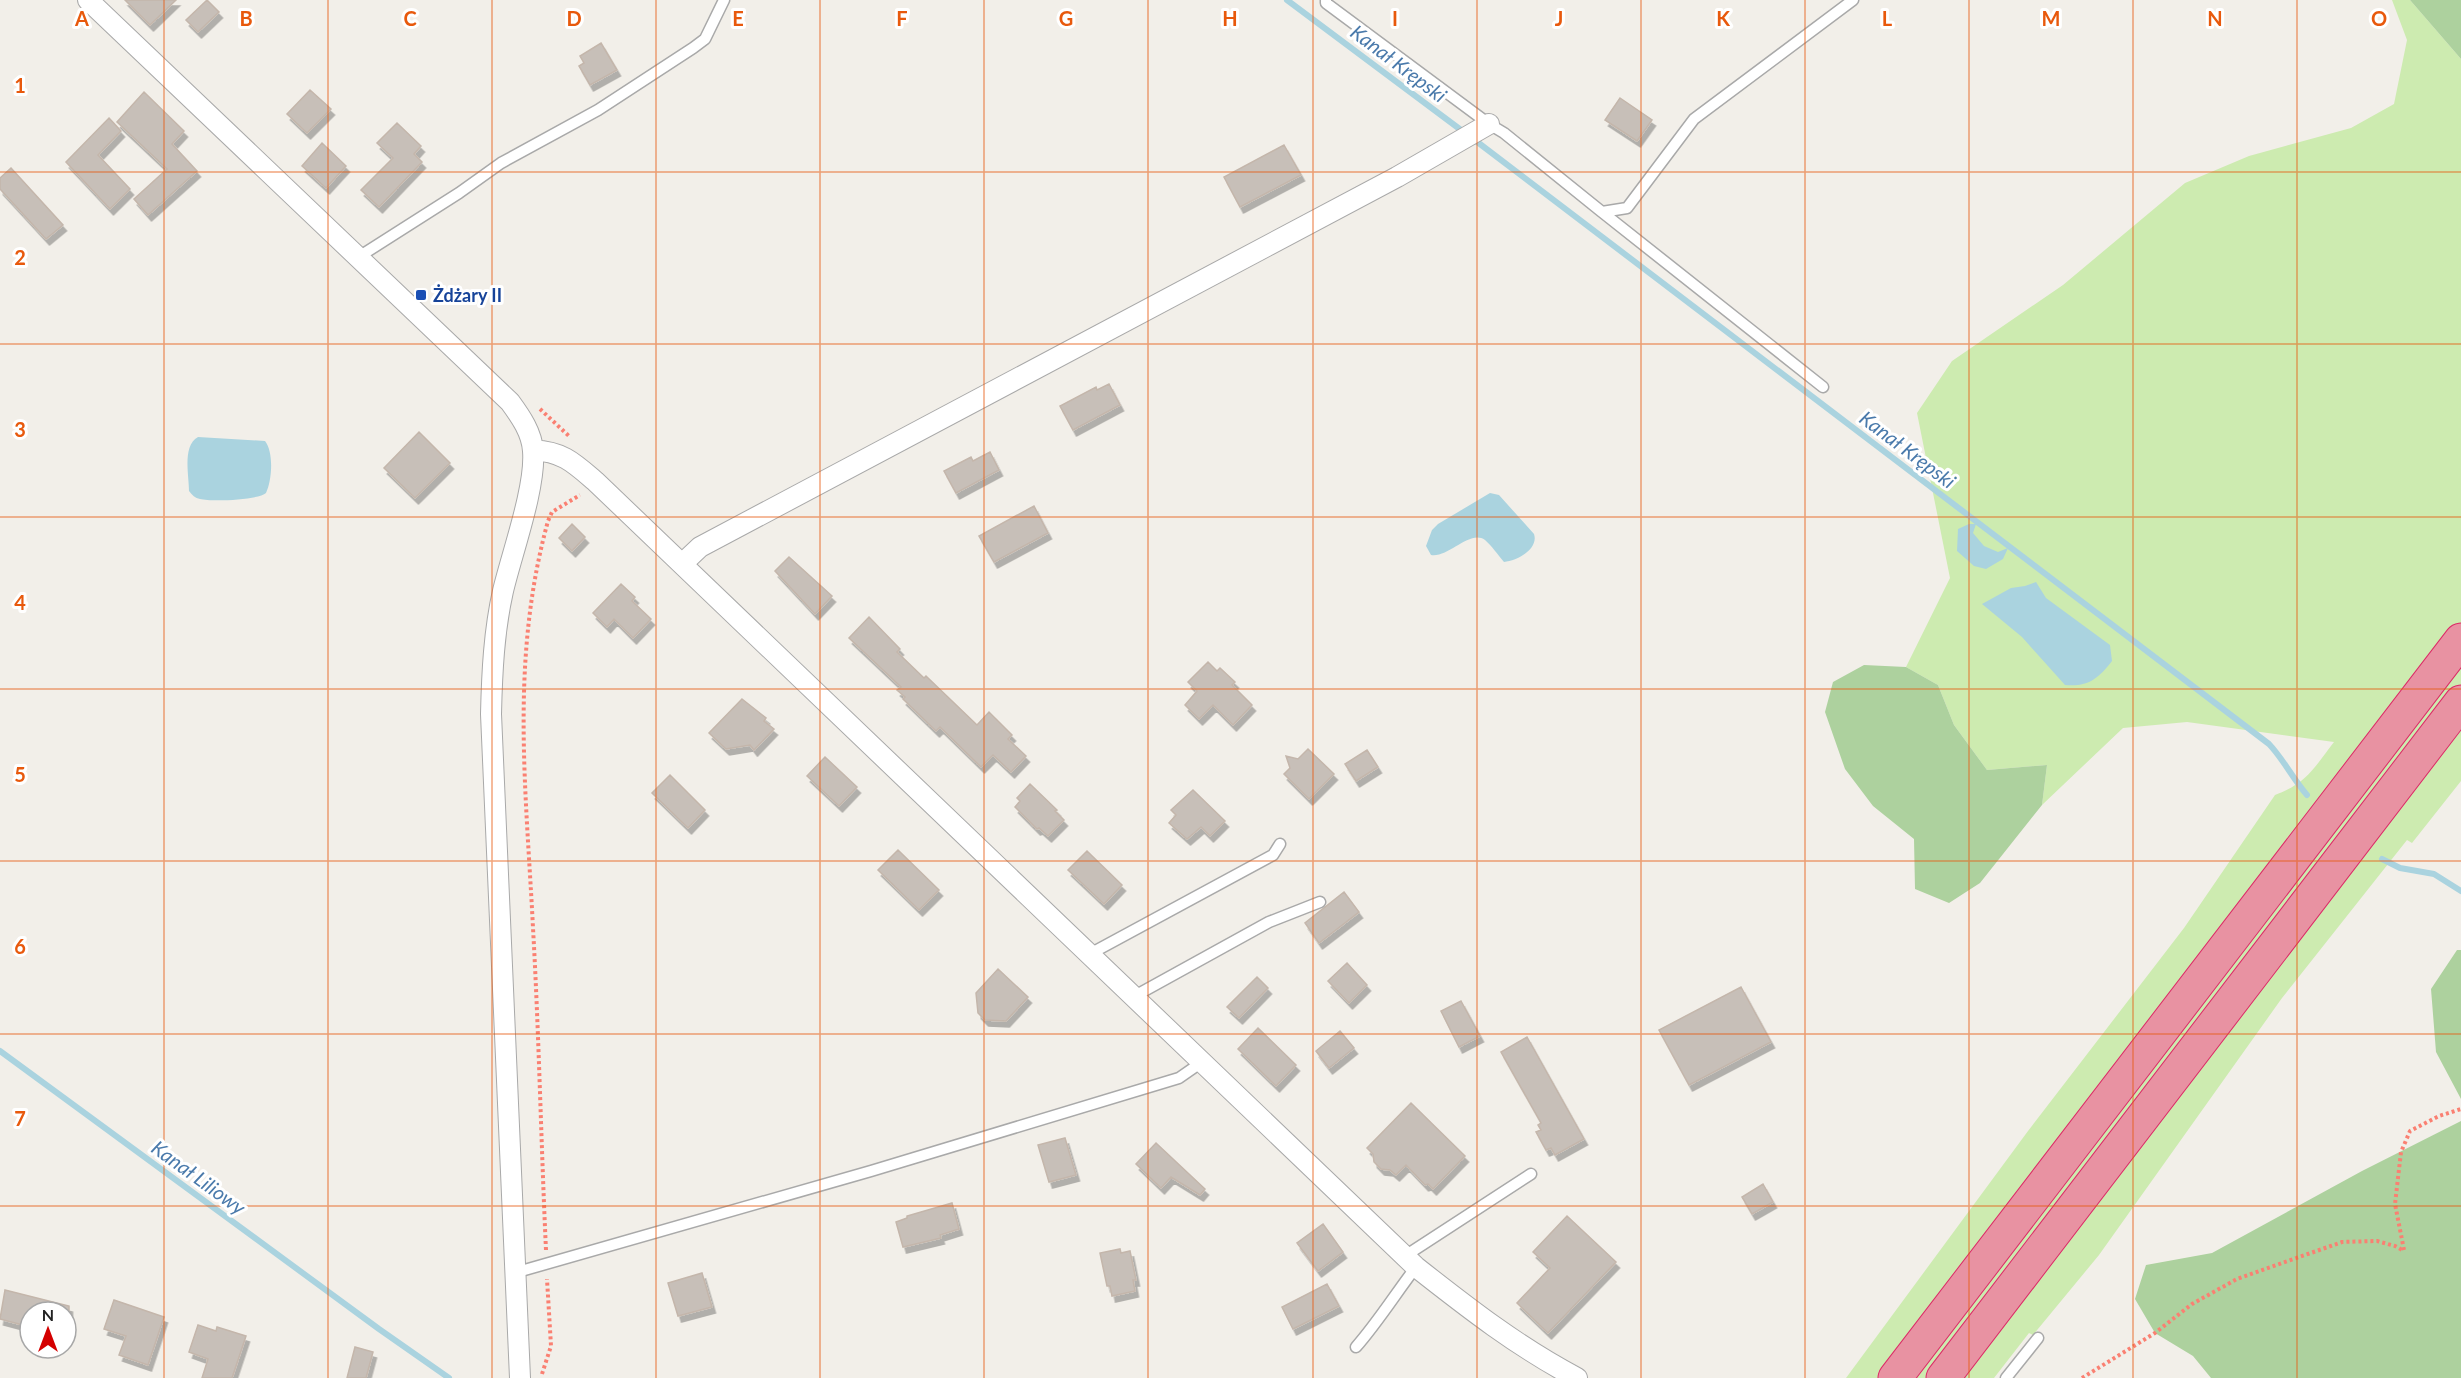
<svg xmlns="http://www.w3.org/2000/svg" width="2461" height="1378" viewBox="0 0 2461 1378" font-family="Lato,sans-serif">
	<defs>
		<filter id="shadow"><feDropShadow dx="3.5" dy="6" stdDeviation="0" flood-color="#0004"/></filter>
	</defs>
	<rect width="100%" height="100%" fill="#f2efe9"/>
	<!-- grass -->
	<path fill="#cdebb0" d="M 2392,0 L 2410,0 L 2461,59 L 2461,781 L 2412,843 L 2407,840 L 2282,998 L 2099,1255 L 2033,1335 L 2029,1333 L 1994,1378 L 1846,1378 L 2028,1131 L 2184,928 L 2275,795 C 2307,783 2314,768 2334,742 L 2187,722 L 2123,728 L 2042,805 L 2047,765 L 1987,770 L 1954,725 L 1938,685 L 1906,667 L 1950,578 L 1917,413 L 1952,361 L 2063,285 L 2185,183 L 2249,156 L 2351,128 L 2394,104 L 2407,40 Z"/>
	<!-- forest -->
	<path fill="#add19e" d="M 2410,0 L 2461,0 L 2461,59 Z
		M 1864,665 L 1906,667 L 1938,685 L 1954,725 L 1987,770 L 2047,765 L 2042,805 L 1980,883 L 1949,903 L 1915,889 L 1914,839 L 1873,806 L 1845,769 L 1825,712 L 1833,682 Z
		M 2457,950 L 2461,950 L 2461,1099 L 2436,1052 L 2431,989 Z
		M 2461,1121 L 2461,1378 L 2211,1378 L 2193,1356 L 2155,1333 L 2135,1299 L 2146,1265 L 2212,1253 L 2362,1171 Z"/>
	<!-- water -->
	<path fill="#aad3df" d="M 198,437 L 265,441 C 274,452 272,481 266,493 C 258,500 212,502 200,499 C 195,498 192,495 189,491 C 189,475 182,446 198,437 Z
		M 1490,493 L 1499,495 L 1534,534 C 1539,549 1517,561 1504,562 C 1498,555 1492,546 1485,540 C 1470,529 1449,558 1431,555 L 1426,546 L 1432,530 L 1438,524 Z
		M 1969,524 L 1976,524 L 1973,533 L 1984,546 L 1998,552 L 2008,548 L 2003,559 L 1986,569 L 1974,566 L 1957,551 L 1958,529 Z
		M 2036,582 L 2046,598 L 2110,645 L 2112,661 C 2098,679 2088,687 2065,685 L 2022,637 L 1982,604 L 2011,588 L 2025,586 Z"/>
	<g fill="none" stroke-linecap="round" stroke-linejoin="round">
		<!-- stream -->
		<path stroke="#aad3df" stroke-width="6" d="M 1287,0 L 1461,130
			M 1476,141 L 2269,744 C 2284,760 2293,779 2307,795
			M 2382,859 L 2400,868 L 2434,874 L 2461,891
			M 0,1051 L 379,1329 L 449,1378"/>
	</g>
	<!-- building -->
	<path fill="#c7bfb8" stroke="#c4b6ab" stroke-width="1.5" filter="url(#shadow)" d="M 125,0 L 176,0 L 150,25 Z
		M 207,0 L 219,12 L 198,32 L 186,20 Z
		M 601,43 L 617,70 L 590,85 L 579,66 L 584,63 L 580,56 Z
		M 310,90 L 331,109 L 307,133 L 287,114 Z
		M 144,92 L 184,131 L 172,144 L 197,171 L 148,215 L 134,199 L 167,169 L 117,122 Z
		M 1620,98 L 1652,120 L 1637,141 L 1605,120 Z
		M 109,118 L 121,131 L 98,155 L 130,189 L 110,209 L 66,162 Z
		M 397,123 L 421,146 L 414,154 L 422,162 L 379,207 L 361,190 L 393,158 L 377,143 Z
		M 322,143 L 346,166 L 326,188 L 302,166 Z
		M 1284,145 L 1301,175 L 1240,207 L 1224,177 Z
		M 11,168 L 63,225 L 46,239 L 0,189 L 0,178 Z
		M 1109,384 L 1120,405 L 1073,430 L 1060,406 L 1096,387 L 1097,390 Z
		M 419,432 L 450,463 L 415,498 L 384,468 Z
		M 990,452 L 999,470 L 956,493 L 944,471 L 971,457 L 973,461 Z
		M 1034,506 L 1048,533 L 994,562 L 979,536 Z
		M 572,524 L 585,537 L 572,551 L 559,538 Z
		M 789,557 L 832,596 L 815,614 L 775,571 Z
		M 621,584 L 635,597 L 632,601 L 651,619 L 633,638 L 614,619 L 607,627 L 593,613 Z
		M 869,617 L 900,649 L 897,652 L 924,678 L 926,676 L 977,725 L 989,712 L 1012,735 L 1008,739 L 1026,756 L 1011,772 L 993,755 L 981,767 L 940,727 L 936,731 L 903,699 L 905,697 L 897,690 L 901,687 L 849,638 Z
		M 1208,662 L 1217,671 L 1220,668 L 1235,682 L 1232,685 L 1252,705 L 1233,725 L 1213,705 L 1199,719 L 1185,705 L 1197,691 L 1188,682 Z
		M 742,699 L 766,718 L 764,721 L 774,729 L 754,750 L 750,745 L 726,749 L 709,733 Z
		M 1308,749 L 1334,774 L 1309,799 L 1284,774 L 1290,768 L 1286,756 L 1298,759 Z
		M 1367,750 L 1378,767 L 1356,781 L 1345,764 Z
		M 825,757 L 857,787 L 839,806 L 807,776 Z
		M 670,775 L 705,810 L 688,828 L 652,793 Z
		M 1030,784 L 1057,810 L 1055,811 L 1064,820 L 1048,836 L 1039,828 L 1037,829 L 1015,807 L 1020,801 L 1017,798 Z
		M 1193,790 L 1225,821 L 1210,836 L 1201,827 L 1187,839 L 1169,823 L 1176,815 L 1171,810 Z
		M 898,850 L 939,890 L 919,910 L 878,870 Z
		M 1087,851 L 1122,885 L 1104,904 L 1068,870 Z
		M 1344,892 L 1359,912 L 1319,943 L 1305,923 Z
		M 1347,963 L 1367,985 L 1349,1003 L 1328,981 Z
		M 998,969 L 1028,997 L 1006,1021 L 985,1020 L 978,1013 L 976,993 Z
		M 1257,977 L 1268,988 L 1239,1018 L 1227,1007 Z
		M 1741,987 L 1771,1042 L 1689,1085 L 1659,1030 Z
		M 1461,1001 L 1480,1036 L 1459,1047 L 1441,1011 Z
		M 1258,1028 L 1296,1065 L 1276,1086 L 1238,1049 Z
		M 1340,1031 L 1354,1048 L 1329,1068 L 1316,1051 Z
		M 1527,1037 L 1584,1139 L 1555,1155 L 1551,1148 L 1546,1150 L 1536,1132 L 1541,1130 L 1538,1125 L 1541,1123 L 1501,1052 Z
		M 1411,1103 L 1465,1156 L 1433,1189 L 1428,1184 L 1425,1185 L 1406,1165 L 1396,1175 L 1390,1170 L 1381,1169 L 1374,1162 L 1373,1154 L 1367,1148 Z
		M 1065,1138 L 1076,1175 L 1049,1182 L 1038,1145 Z
		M 1156,1143 L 1205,1189 L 1200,1195 L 1171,1177 L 1161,1188 L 1136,1164 Z
		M 1763,1184 L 1773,1202 L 1752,1214 L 1742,1197 Z
		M 952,1203 L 959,1229 L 940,1235 L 941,1238 L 903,1247 L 896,1222 L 907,1218 L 907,1216 Z
		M 1567,1216 L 1616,1262 L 1548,1333 L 1517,1303 L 1550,1268 L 1533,1252 Z
		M 1323,1224 L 1343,1252 L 1318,1271 L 1297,1243 Z
		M 1120,1249 L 1121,1253 L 1130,1251 L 1136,1280 L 1133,1280 L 1135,1291 L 1112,1296 L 1110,1286 L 1107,1286 L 1100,1253 Z
		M 702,1273 L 712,1307 L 678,1316 L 668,1283 Z
		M 1327,1284 L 1339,1306 L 1293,1329 L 1282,1307 Z
		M 5,1290 L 69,1306 L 69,1312 L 30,1312 L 30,1327 L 0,1319 Z
		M 114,1300 L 164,1317 L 148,1365 L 119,1355 L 126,1336 L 104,1329 Z
		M 198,1325 L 216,1331 L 217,1327 L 246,1336 L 232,1378 L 202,1378 L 208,1359 L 189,1352 Z
		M 355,1347 L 373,1352 L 366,1378 L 347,1378 Z"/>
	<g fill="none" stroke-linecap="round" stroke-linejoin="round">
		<!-- service casing -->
		<g stroke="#a9a9a9" stroke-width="13">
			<path id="service" d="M 1326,0 L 1326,3 L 1489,124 L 1504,133 L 1602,212 L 1627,208 L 1694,119 L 1853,0
				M 1602,212 L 1823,387
				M 357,258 L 459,193 L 501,163 L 598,110 L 693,48 L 705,39 L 724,0
				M 1088,955 L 1273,855 L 1280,844
				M 1133,997 L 1269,922 L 1320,902
				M 1405,1256 L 1531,1174
				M 514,1273 L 871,1171 L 1179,1078 L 1202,1062
				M 1356,1347 C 1378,1322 1396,1293 1416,1267
				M 2006,1378 L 2038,1338"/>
		</g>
		<!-- minor casing -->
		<g stroke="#a9a9a9" stroke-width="22">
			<path id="minor" d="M 88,0 L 510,402 C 521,417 532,433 533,451 C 536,487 512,553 503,591 C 494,631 492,672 491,714 L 520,1378
				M 533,450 C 563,452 573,462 595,481 L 1416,1267 C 1468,1308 1518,1347 1577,1378
				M 682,564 L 700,547 L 1397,177 L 1489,124"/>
		</g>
		<!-- motorway casing -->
		<g stroke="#dc2a67" stroke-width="35">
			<path id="motorway" d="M 1895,1378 L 2461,640
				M 1943,1378 L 2461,702"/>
		</g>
		<!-- path -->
		<path stroke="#fa8072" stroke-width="4" stroke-dasharray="3 3" stroke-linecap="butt" d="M 540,409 L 570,437
			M 546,1250 C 541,1143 539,1035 533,928 C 526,788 510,659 548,521 L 552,512 L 580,495
			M 2404,1250 L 2395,1204 L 2401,1152 L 2410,1131 L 2439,1116 L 2461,1109
			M 542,1374 L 551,1346 L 547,1279
			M 2082,1378 L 2155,1333 L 2192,1304 L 2237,1279 L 2342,1242 L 2377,1241 L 2395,1246 L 2404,1251"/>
		<!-- service -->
		<use href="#service" stroke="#fff" stroke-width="10"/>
		<!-- minor -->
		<use href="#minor" stroke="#fff" stroke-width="20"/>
		<!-- motorway -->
		<use href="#motorway" stroke="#e892a2" stroke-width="33"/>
	</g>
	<!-- grid -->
	<path fill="none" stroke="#e8590c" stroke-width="1.5" stroke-opacity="0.55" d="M 164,0 L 164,1378M 328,0 L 328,1378M 492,0 L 492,1378M 656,0 L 656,1378M 820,0 L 820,1378M 984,0 L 984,1378M 1148,0 L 1148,1378M 1313,0 L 1313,1378M 1477,0 L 1477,1378M 1641,0 L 1641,1378M 1805,0 L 1805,1378M 1969,0 L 1969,1378M 2133,0 L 2133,1378M 2297,0 L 2297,1378M 0,172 L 2461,172M 0,344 L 2461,344M 0,517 L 2461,517M 0,689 L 2461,689M 0,861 L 2461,861M 0,1034 L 2461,1034M 0,1206 L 2461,1206"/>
	<!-- markers -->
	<rect fill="#1a4fb4" stroke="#fff" stroke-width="2" x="415" y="289" width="12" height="12" rx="3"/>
	<g text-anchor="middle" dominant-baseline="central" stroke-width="6" stroke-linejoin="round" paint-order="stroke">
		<!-- transit labels -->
		<g font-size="18" font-weight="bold" fill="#164399" stroke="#fff" text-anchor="start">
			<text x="433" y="295">Żdżary II</text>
		</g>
		<!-- water labels -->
		<g font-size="20" font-style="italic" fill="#4a7aab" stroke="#fff">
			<text transform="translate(1399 63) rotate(37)">Kanał Krępski</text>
			<text transform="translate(1908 449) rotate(37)">Kanał Krępski</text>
			<text transform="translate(199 1177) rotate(36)">Kanał Liliowy</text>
		</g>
	</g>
	<g font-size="20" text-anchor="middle" font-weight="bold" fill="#e8590c" stroke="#fff" stroke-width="6" stroke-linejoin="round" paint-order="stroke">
		<text x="82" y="26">A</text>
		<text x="246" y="26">B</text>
		<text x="410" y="26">C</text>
		<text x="574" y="26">D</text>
		<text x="738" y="26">E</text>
		<text x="902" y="26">F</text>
		<text x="1066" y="26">G</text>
		<text x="1230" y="26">H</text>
		<text x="1395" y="26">I</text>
		<text x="1559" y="26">J</text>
		<text x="1723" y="26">K</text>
		<text x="1887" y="26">L</text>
		<text x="2051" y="26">M</text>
		<text x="2215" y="26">N</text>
		<text x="2379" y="26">O</text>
		<text x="20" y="93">1</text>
		<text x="20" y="265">2</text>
		<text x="20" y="437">3</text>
		<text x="20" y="610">4</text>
		<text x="20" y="782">5</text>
		<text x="20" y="954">6</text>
		<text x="20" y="1126">7</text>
	</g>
	<!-- north arrow -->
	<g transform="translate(48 1330)"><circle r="28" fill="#ffffff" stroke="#a7a7a7" stroke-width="1.5"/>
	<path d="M0-4.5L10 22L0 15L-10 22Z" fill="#d40000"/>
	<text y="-9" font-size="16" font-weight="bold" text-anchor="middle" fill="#222222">N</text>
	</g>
</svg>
